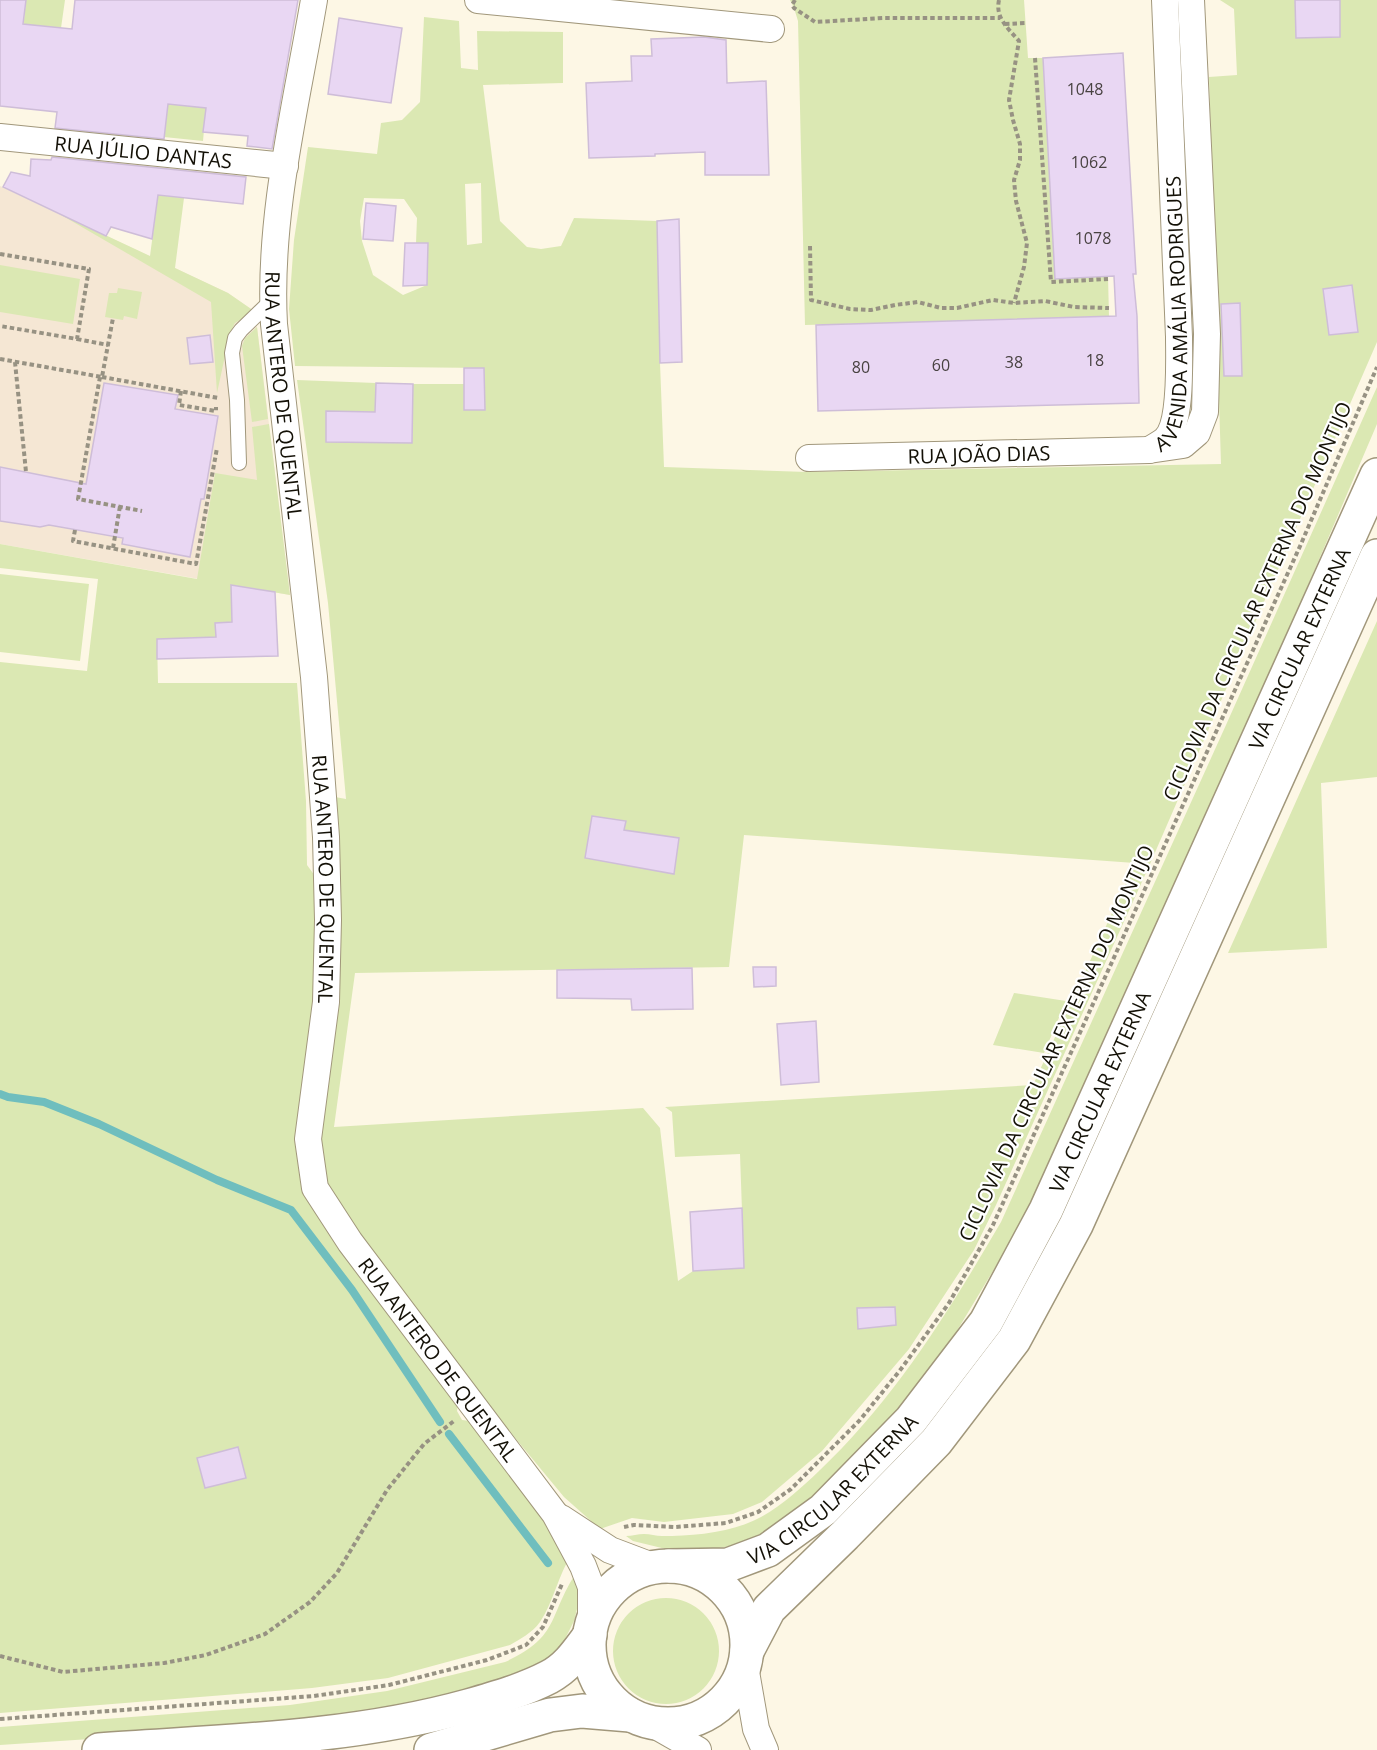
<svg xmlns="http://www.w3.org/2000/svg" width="1377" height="1750" viewBox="0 0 1377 1750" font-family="'Open Sans',sans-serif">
	<rect width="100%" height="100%" fill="#fdf7e5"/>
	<!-- education -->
	<path fill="#f5e7d4" d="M 0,186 L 228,293 L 254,311 L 251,320 L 257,327 L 290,595 L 0,544 Z"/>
	<!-- green -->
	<path fill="#dbe8b3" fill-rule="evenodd" d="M 26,0 L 65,0 L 61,28 L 51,27 L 49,41 L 22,39 Z
		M 790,0 L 1024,0 L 1028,58 L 1043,58 L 1055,279 L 1108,276 L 1109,317 L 805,325 L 798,21 L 794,8 Z
		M 1220,0 L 1295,0 L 1296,38 L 1340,37 L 1340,0 L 1377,0 L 1377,342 L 1150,864 L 996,1205 L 974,1250 L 909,1349 L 822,1451 L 762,1502 L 733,1514 L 664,1522 L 632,1518 L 600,1529 L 564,1497 L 511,1433 L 366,1249 L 328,1187 L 322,1163 L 320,1130 L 334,1044 L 341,937 L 335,797 L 346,799 L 328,603 L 297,380 L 376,383 L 375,412 L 327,411 L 412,442 L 413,384 L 464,384 L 464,410 L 484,410 L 484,368 L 295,366 L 289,309 L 294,240 L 308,147 L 377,154 L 381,123 L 402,120 L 420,102 L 424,17 L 459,21 L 461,68 L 478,70 L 477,31 L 563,32 L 563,83 L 483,85 L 500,221 L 527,247 L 541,249 L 561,246 L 574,218 L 657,221 L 660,363 L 664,467 L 807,472 L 1221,464 L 1209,77 L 1237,75 L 1234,9 ZM 481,183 L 482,243 L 467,245 L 465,184 ZM 364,198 L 404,199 L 417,218 L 416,243 L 428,244 L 427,285 L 403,295 L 373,275 L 362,241 L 360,221 ZM 744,835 L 1135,863 L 1033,1085 L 665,1107 L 672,1112 L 675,1157 L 740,1154 L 744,1268 L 693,1271 L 678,1281 L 660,1128 L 643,1108 L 334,1127 L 355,973 L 729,967 ZM 894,1307 L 895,1307 L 858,1329 L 857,1308 Z
		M 208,87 L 203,141 L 164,137 L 168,104 Z
		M 158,195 L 184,198 L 175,268 L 228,293 L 254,311 L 235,323 L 230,333 L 217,393 L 211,302 L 56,212 L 150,256 Z
		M 0,265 L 80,279 L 73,324 L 0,312 Z
		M 118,288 L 142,292 L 137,319 L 124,316 L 123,320 L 105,317 L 109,293 L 117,293 Z
		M 257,327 L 268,419 L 252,422 L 242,346 L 245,338 Z
		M 1377,387 L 1377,424 L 1303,597 L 1020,1226 L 943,1354 L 910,1399 L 827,1487 L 776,1527 L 737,1545 L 712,1549 L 670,1550 L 633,1541 L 626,1536 C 632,1536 638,1534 644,1534 C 650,1534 656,1536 662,1536 C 693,1536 731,1533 759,1518 C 782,1506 801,1488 819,1471 C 895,1399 949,1311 1001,1222 L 1226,725 Z
		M 269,424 L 290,595 L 232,585 L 232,622 L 215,623 L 216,637 L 157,639 L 158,683 L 297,683 L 306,801 L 307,865 L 315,876 L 317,977 L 299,1153 L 458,1404 L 457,1411 L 462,1420 L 470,1421 L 572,1554 C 558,1575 554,1601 540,1622 C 532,1633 520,1639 510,1645 L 388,1678 L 312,1688 L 0,1713 L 0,662 L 87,671 L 98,579 L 0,568 L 0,544 L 197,579 L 215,473 L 257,480 L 252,427 Z
		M 0,574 L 89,584 L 80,661 L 0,652 Z
		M 1377,621 L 1377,777 L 1321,783 L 1327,948 L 1228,953 Z
		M 1014,993 L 1066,1001 L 1044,1053 L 993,1045 Z
		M 576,1573 L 579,1601 L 574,1621 L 562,1645 L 546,1663 L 526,1674 L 402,1708 L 255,1728 L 0,1745 L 0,1727 L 290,1705 L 387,1691 L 505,1662 C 560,1637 548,1616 576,1573 Z
		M613 1651a53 53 0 1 1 106 0a53 53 0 1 1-106 0Z"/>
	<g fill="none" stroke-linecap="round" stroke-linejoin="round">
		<!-- stream -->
		<path stroke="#6fbebe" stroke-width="8" d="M 0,1094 L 8,1097 L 44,1102 L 99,1124 L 217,1180 L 291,1210 L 352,1290 L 440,1422
			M 449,1434 L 548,1563"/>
	</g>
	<!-- building -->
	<path fill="#e9d7f3" stroke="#cebdd8" stroke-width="1.5" d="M 0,0 L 26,0 L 23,24 L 72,29 L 75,0 L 298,0 L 272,149 L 247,146 L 248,136 L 203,132 L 206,108 L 168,104 L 164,139 L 55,128 L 57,112 L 0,106 Z
		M 1295,0 L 1340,0 L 1340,37 L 1296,38 Z
		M 339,18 L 402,28 L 391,103 L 328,94 Z
		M 704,37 L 726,40 L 727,83 L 766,81 L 769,175 L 705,175 L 705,152 L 655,154 L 655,156 L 589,158 L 586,83 L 632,81 L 631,56 L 652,56 L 651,39 Z
		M 1123,53 L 1136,274 L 1133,274 L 1137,316 L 1139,403 L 818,411 L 816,325 L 1116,316 L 1114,276 L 1055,279 L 1043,58 Z
		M 52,157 L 246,177 L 243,204 L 158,195 L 152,239 L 111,227 L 106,236 L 3,187 L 11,172 L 30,176 L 31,159 L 51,160 Z
		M 366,203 L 396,206 L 393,241 L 363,239 Z
		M 679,219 L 682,362 L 660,363 L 657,221 Z
		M 405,243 L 428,243 L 427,285 L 403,286 Z
		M 1352,285 L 1358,332 L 1329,335 L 1323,289 Z
		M 1240,303 L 1242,376 L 1224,376 L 1221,304 Z
		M 210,335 L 213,362 L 190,364 L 187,338 Z
		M 464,368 L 484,368 L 485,410 L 464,410 Z
		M 104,383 L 178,395 L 175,409 L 218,416 L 204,499 L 201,499 L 190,557 L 122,544 L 123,538 L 49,525 L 40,527 L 0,521 L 0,467 L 86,484 Z
		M 376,383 L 413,384 L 412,443 L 326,442 L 326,411 L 375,412 Z
		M 231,585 L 275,592 L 278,656 L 157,659 L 157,639 L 216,637 L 215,623 L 232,622 Z
		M 592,816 L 626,821 L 624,830 L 679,838 L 674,874 L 585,858 Z
		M 753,967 L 776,967 L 776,986 L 754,987 Z
		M 692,968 L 693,1009 L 632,1010 L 631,999 L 557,998 L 557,970 Z
		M 816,1021 L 819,1082 L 781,1085 L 777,1024 Z
		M 742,1208 L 744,1268 L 693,1271 L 690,1212 Z
		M 895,1307 L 896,1325 L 858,1329 L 857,1308 Z
		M 238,1447 L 246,1478 L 205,1488 L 197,1458 Z"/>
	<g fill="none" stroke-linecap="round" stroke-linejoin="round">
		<!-- lane casing -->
		<g stroke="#a1977b" stroke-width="16">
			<path id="lane" d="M 239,463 L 237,400 L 232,353 L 235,338 L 241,330 L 273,299"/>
		</g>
		<!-- street casing -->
		<g stroke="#a1977b" stroke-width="28">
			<g id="street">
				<path id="s1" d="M 314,0 C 296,106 268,216 274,324 L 314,677 L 326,837 L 328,920 L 326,1002 L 308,1139 L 315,1188 L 350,1242 L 555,1514 L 583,1566 L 591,1587 L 591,1628"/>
				<path d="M 478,0 L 771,29"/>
				<path id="s2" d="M 0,137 L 285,166"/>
				<path id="s3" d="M 1149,450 C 1154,447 1160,444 1165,440 C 1182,424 1179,360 1179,337 L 1165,0"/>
				<path id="s4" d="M 809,458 L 1149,450 L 1183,445 L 1197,433 L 1205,412 L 1207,334 L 1191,0"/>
				<path d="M 561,1518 L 610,1550 L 655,1567"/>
				<path d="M 745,1666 L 756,1729 L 765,1750"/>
				<path d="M 649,1722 L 698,1750"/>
			</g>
		</g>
		<!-- primary casing -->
		<g stroke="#a1977b" stroke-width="36">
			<g id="primary">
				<path id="s5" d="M 669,1566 L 728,1565 L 768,1550 L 823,1510 L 911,1420 L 986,1322 L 1046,1210 L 1377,475"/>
				<circle cx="668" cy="1645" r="79"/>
				<path d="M 747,1651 L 769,1609 L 845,1535 L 936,1442 L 1014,1340 L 1076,1225 L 1377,556"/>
				<path d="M 99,1750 C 223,1741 349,1739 468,1706 C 496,1698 524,1690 549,1677 C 568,1667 578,1651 590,1635"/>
				<path d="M 431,1750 L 550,1715 L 582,1711 L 630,1715"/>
			</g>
		</g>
		<!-- path -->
		<path stroke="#979283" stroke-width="4" stroke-dasharray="4.5 3" stroke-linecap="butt" d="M 795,0 L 792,5 L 794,8 L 815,22 L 884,18 L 1000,18
			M 999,0 C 995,18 1008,28 1019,41 L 1009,100 L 1013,120 L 1020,144 L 1020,160 L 1014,180 L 1016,201 L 1027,243 L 1024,267 L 1014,303
			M 1005,24 L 1026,23
			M 1035,58 L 1051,282 L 1108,279
			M 810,246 L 811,300 L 850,309 L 871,310 L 895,305 L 918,302 L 941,308 L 957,308 L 993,300 L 1014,303 L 1045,301 L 1074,307 L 1109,308
			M 0,254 L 89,269 L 77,339 L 0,326
			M 77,339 L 108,345
			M 0,359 L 102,377 L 113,318
			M 15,362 L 26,472
			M 100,377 L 78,499 L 142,511
			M 102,377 L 218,398 L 218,400
			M 181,391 L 179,405 L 216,411 L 216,407
			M 75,530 L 73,541 L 196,564 L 217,448
			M 113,548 L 120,506
			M 624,1527 L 634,1525 L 675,1527 L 726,1523 L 758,1512 L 791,1489 L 860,1420 L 901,1369 L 949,1303 L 993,1225 L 1301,544 L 1377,367
			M 0,1656 L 63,1672 L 164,1663 L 206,1655 L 265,1634 L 310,1602 L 337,1573 L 387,1490 L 424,1444 L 454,1421
			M 0,1719 L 314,1696 L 389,1685 L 487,1660 L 526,1645 L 543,1627 L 562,1584"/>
		<!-- lane -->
		<use href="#lane" stroke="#fff" stroke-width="14"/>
		<!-- street -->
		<use href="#street" stroke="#fff" stroke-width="26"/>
		<!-- primary -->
		<use href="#primary" stroke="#fff" stroke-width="33"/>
	</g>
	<g text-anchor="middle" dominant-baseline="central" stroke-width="4.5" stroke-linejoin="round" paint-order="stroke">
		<!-- number labels -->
		<g font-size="16" fill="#484241">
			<text x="1085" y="89">1048</text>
			<text x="1089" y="162">1062</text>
			<text x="1093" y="238">1078</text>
			<text x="1095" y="360">18</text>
			<text x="1014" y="362">38</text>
			<text x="941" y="365">60</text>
			<text x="861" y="367">80</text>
		</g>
		<!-- street labels -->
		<g font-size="20" fill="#131006" stroke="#fff">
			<text stroke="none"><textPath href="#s2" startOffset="144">RUA JÚLIO DANTAS</textPath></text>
			<text stroke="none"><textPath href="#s3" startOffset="147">AVENIDA AMÁLIA RODRIGUES</textPath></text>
			<text stroke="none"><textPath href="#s1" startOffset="399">RUA ANTERO DE QUENTAL</textPath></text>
			<text stroke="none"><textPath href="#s4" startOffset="170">RUA JOÃO DIAS</textPath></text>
			<text transform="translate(1257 601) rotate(-66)">CICLOVIA DA CIRCULAR EXTERNA DO MONTIJO</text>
			<text stroke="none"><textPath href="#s5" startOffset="1162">VIA CIRCULAR EXTERNA</textPath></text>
			<text stroke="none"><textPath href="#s1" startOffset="885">RUA ANTERO DE QUENTAL</textPath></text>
			<text transform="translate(1056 1043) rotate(-65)">CICLOVIA DA CIRCULAR EXTERNA DO MONTIJO</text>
			<text stroke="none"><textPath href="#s5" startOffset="676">VIA CIRCULAR EXTERNA</textPath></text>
			<text stroke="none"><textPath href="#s1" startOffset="1407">RUA ANTERO DE QUENTAL</textPath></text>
			<text stroke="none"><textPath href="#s5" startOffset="190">VIA CIRCULAR EXTERNA</textPath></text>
		</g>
	</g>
</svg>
